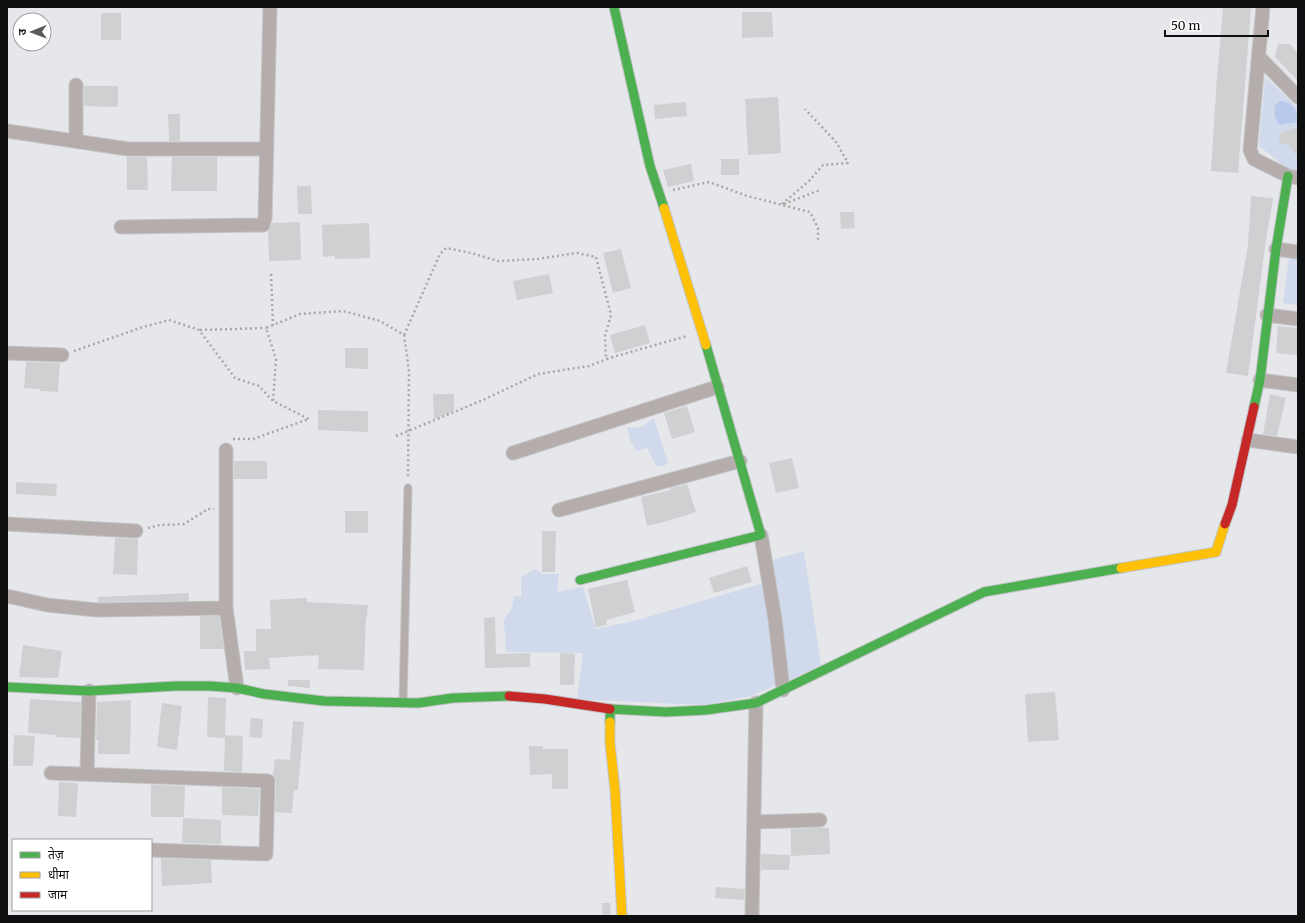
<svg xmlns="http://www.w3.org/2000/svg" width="1305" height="923" viewBox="0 0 1305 923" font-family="Merriweather,'Noto Sans Devanagari',serif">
	<rect width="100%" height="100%" fill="#e5e7ea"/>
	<!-- green -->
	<path fill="#d1daec" d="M 1265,77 L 1298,108 L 1298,174 L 1293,173 L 1259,146 Z
		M 1289,258 L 1298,259 L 1298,305 L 1283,303 Z
		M 654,418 L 668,463 L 664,466 L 656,466 L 647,448 L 637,451 L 631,442 L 627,428 L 641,427 Z
		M 804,551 L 821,665 L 788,681 L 768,561 Z
		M 535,569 L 542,574 L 559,574 L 557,592 L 583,587 L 596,629 L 634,621 L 763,583 L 778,684 L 752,696 L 702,705 L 577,699 L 583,653 L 506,652 L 504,620 L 512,608 L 514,596 L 522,597 L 521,593 L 521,577 Z"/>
	<!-- water -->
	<path fill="#b8caec" d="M 1280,101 C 1292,101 1298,111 1298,122 L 1280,125 C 1274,119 1274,113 1275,105 Z"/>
	<!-- building -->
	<path fill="#ced0d2" d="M 1223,7 L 1251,7 L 1238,173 L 1211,171 L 1217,77 Z
		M 742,12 L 772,12 L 773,37 L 742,38 Z
		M 101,13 L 121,13 L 121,40 L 101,40 Z
		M 1278,44 L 1290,44 L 1298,54 L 1298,81 L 1275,57 Z
		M 84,86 L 118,86 L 118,107 L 84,106 Z
		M 778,97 L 781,153 L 748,155 L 745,99 Z
		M 686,102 L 687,116 L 655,119 L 654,105 Z
		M 168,114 L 180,114 L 180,141 L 169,141 Z
		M 1298,127 L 1298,158 L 1288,144 L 1279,144 L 1280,133 Z
		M 127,157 L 147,157 L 148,190 L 127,190 Z
		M 172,157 L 217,157 L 217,191 L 171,191 Z
		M 721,159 L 739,159 L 739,175 L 721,175 Z
		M 691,164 L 694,181 L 668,187 L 663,170 Z
		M 297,186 L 311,186 L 312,214 L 298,214 Z
		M 1251,196 L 1273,198 L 1265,247 L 1248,376 L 1226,373 L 1248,245 Z
		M 840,212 L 854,212 L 855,228 L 841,229 Z
		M 300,222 L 301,260 L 269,261 L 268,231 L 272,223 Z
		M 369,223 L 370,258 L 335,259 L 335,256 L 323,257 L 322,225 Z
		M 621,249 L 631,288 L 613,293 L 603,253 Z
		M 549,274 L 553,293 L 517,300 L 513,281 Z
		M 645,325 L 650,343 L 615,353 L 610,335 Z
		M 1278,326 L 1298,328 L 1298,355 L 1276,353 Z
		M 345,348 L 368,348 L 368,369 L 345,368 Z
		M 26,362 L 60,363 L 58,392 L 40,391 L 40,389 L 24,388 Z
		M 433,394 L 454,394 L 454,411 L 434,419 Z
		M 1270,394 L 1286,398 L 1277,436 L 1263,434 Z
		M 687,406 L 695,432 L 672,439 L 664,413 Z
		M 318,410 L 368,411 L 368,432 L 318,430 Z
		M 792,458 L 799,488 L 776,493 L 769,463 Z
		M 234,461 L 267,461 L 267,479 L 234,479 Z
		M 16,482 L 57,484 L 56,496 L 16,494 Z
		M 687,484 L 696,512 L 664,522 L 647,526 L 641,497 L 671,490 L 670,488 Z
		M 345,511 L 368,511 L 368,533 L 345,533 Z
		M 542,531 L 556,531 L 555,572 L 542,572 Z
		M 115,538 L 138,539 L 137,575 L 113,574 Z
		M 747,566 L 752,582 L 714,593 L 709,578 Z
		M 627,580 L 635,612 L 606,620 L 607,625 L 596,627 L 588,589 Z
		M 189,593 L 189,601 L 98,602 L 98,597 Z
		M 307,598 L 307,602 L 368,605 L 367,617 L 366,617 L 364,670 L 318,669 L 319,657 L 318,657 L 318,655 L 269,658 L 270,669 L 245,670 L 244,651 L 256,651 L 256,629 L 271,629 L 270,600 Z
		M 200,616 L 219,616 L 224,649 L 200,649 Z
		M 495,617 L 496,654 L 530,653 L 530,667 L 485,668 L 484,618 Z
		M 23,645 L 62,651 L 58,678 L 19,677 Z
		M 560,653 L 575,654 L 574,685 L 560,685 Z
		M 288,680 L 310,680 L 310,688 L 288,686 Z
		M 1055,692 L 1059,740 L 1028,742 L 1025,694 Z
		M 208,697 L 226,698 L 225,738 L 207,737 Z
		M 30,699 L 81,702 L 80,738 L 56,737 L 56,735 L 28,733 Z
		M 131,700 L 130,754 L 98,754 L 98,740 L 96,740 L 97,702 Z
		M 162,703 L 182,706 L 177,750 L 157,747 Z
		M 251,718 L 263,719 L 262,738 L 249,737 Z
		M 293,721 L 304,722 L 298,790 L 294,790 L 292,813 L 275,812 L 276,781 L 273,775 L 275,759 L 290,760 Z
		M 14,735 L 35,736 L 33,766 L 13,766 Z
		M 225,735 L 243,736 L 242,772 L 224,771 Z
		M 529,746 L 543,746 L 543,749 L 568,749 L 568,789 L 552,789 L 552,774 L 530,775 Z
		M 59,782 L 78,783 L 76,817 L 58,816 Z
		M 151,785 L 185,786 L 184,817 L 151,817 Z
		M 222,787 L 260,789 L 258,816 L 222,815 Z
		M 183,818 L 221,820 L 221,844 L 182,843 Z
		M 813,828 L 829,828 L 830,854 L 791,856 L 791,829 Z
		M 761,854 L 790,855 L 789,870 L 761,870 Z
		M 161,858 L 211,860 L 212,883 L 162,886 Z
		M 716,887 L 745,889 L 744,900 L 715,898 Z
		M 602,903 L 610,903 L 611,916 L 603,916 Z"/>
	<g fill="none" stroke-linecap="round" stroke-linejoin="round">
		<!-- lane casing -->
		<g stroke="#c3c4c6" stroke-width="9">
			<path id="lane" d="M 403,703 L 408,488"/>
		</g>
		<!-- street casing -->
		<g stroke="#c3c4c6" stroke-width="15">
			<path id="street" d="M 1263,7 L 1250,150 L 1254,159 L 1288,176 L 1298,178
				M 1259,57 L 1298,97
				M 76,85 L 76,141
				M 7,131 L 128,149 L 267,149
				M 121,227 L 263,225 L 265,218 L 270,7
				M 1276,249 L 1298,252
				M 1267,315 L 1298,319
				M 7,353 L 62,355
				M 1260,380 L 1298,385
				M 1248,440 L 1298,447
				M 226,450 L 226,608
				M 513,453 L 717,387
				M 559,510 L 740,461
				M 7,524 L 136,531
				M 761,535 L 775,619 L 783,690
				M 7,596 L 47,605 L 97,610 L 226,608 L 237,688
				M 51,773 L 268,781 L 266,854 L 151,850
				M 87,774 L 89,691
				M 754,822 L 820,820
				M 752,916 L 756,703"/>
		</g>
		<!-- fast casing -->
		<g stroke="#c3c4c6" stroke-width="11">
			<path id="fast" d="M 614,7 L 650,166 L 664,208
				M 1254,407 L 1260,380 L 1276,249 L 1288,176
				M 580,580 L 761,535 L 706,345
				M 7,687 L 89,691 L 175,686 L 210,686 L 237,688 L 264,694 L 324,701 L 418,703 L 453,698 L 509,696
				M 610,722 L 610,709 L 666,712 L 706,710 L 756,703 L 984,592 L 1121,568"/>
		</g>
		<!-- slow casing -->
		<g stroke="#c3c4c6" stroke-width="11">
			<path id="slow" d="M 664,208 L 706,345
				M 1121,568 L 1216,552 L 1225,524
				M 610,722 L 610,743 L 615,790 L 622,916"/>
		</g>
		<!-- jam casing -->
		<g stroke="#c3c4c6" stroke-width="11">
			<path id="jam" d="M 1225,524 L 1232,505 L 1254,407
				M 509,696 L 545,699 L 610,709"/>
		</g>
		<!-- path -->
		<path stroke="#aba7a7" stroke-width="2.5" stroke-dasharray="2 3" stroke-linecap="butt" d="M 673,190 L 709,182 L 747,196 L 810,212 L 818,228 L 818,242
			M 782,204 L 809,181 L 823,165 L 848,163 L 836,142 L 805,109
			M 784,204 L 820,190
			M 271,274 L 273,325
			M 200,330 L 266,328
			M 404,335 L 440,254 L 446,248 L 471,253 L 498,261 L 537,259 L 577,253 L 596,257 L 611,315 L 605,336 L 606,359 L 687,336
			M 74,351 L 143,327 L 169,320 L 199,330 L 235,378 L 259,386 L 273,401
			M 396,436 L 483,400 L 538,374 L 589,366 L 607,359
			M 233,439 L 253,439 L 309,419 L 273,401 L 276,359 L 266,328 L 300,314 L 343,311 L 380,321 L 404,335 L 409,371 L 408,479
			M 148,528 L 160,525 L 184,524 L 208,509 L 214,509"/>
		<!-- lane -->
		<use href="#lane" stroke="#b5acac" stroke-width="7"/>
		<!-- street -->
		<use href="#street" stroke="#b5acac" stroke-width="13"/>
		<!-- fast -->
		<use href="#fast" stroke="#4caf50" stroke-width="9"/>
		<!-- slow -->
		<use href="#slow" stroke="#ffc107" stroke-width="9"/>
		<!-- jam -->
		<use href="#jam" stroke="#c62828" stroke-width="9"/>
	</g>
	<!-- border -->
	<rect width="1305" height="923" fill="none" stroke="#0e0f11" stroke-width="16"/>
	<!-- legend -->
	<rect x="12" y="839" width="140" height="72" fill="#ffffff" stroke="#9f9fa0"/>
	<rect x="20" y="852" width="20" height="6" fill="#4caf50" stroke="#9f9fa0"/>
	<text x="48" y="859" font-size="12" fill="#0e0f11">तेज़</text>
	<rect x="20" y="872" width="20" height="6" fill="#ffc107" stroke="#9f9fa0"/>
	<text x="48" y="879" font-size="12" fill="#0e0f11">धीमा</text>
	<rect x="20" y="892" width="20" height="6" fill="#c62828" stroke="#9f9fa0"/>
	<text x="48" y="899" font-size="12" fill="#0e0f11">जाम</text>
	<!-- north arrow -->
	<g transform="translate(32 32) rotate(269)"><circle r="19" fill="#ffffff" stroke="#9f9fa0"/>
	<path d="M0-3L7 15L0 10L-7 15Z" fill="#595b5d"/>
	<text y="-6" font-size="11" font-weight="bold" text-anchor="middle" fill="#0e0f11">उ</text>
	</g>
	<!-- scale -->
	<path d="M1165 30v6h103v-6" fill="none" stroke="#0e0f11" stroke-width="2"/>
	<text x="1171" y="30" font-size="12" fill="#0e0f11" stroke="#ffffff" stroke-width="3" paint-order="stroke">50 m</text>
</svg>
